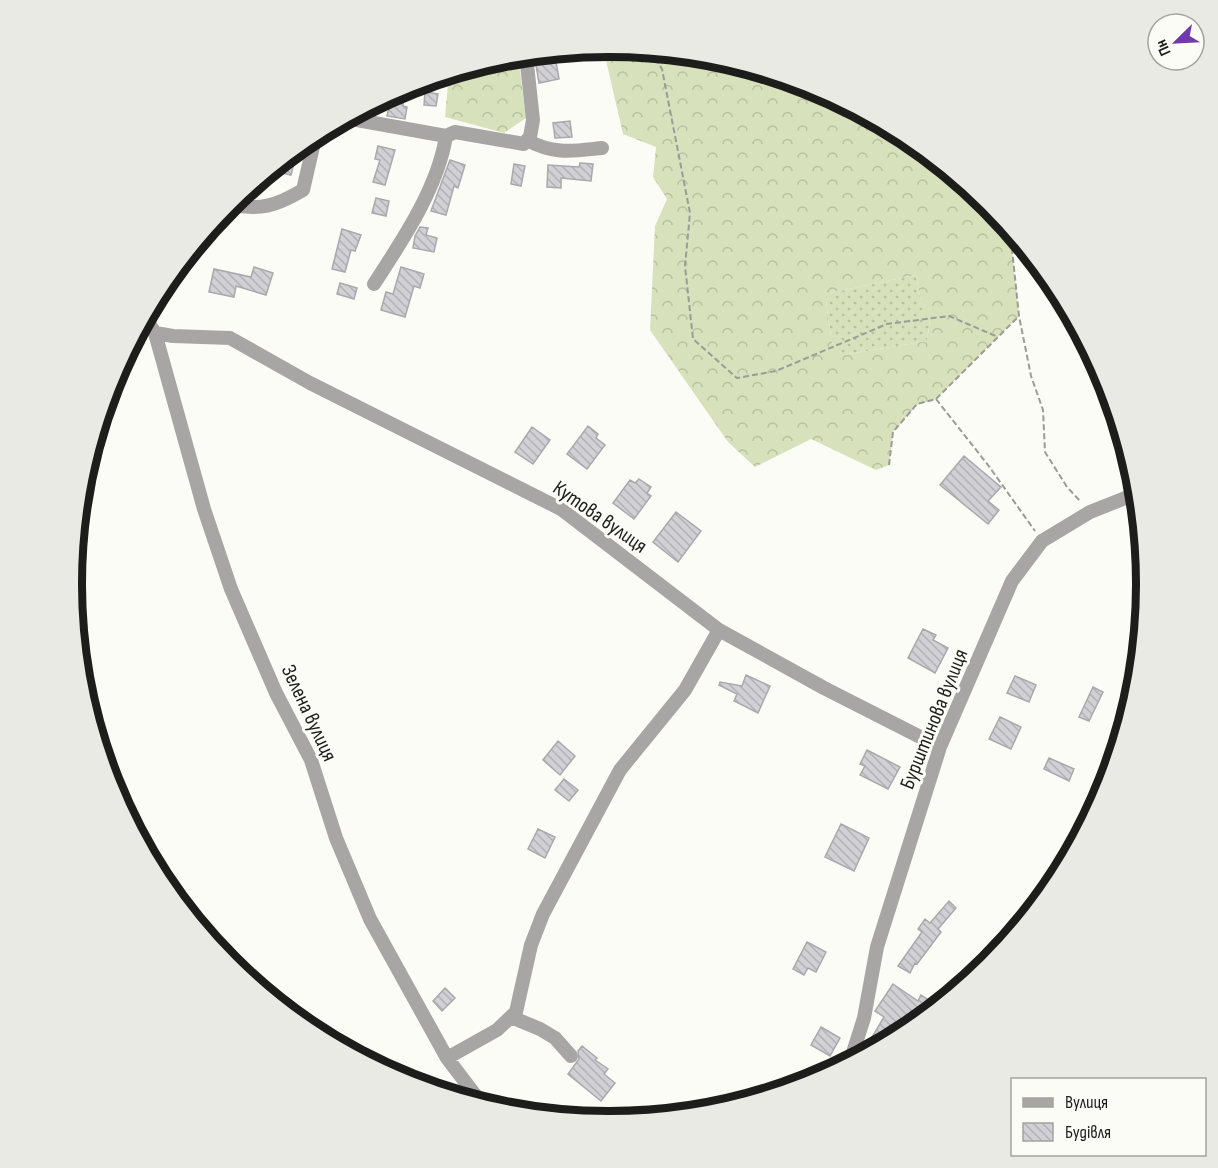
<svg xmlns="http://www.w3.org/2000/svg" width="1218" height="1168" viewBox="0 0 1218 1168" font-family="'Sofia Sans Condensed',sans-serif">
	<defs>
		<pattern id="grass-dots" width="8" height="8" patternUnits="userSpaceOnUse" patternTransform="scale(1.5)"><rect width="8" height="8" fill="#d7e1bb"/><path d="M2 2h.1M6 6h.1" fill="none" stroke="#b8c1a0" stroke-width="1.8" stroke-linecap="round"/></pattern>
		<pattern id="forest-crowns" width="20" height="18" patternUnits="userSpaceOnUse" patternTransform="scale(1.5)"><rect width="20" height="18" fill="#d7e1bb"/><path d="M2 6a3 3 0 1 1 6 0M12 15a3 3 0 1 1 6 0" fill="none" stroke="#b8c1a0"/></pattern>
		<pattern id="building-back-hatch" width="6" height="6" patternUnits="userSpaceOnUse" patternTransform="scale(1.5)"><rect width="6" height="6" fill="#d0d0d5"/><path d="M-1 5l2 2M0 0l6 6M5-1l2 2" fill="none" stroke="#b2b2b6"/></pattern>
	</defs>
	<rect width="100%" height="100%" fill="#fcfcf6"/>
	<!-- grass -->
	<path fill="url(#grass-dots)" d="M 916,275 L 923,311 L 930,319 L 927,341 L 843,355 L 832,343 L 825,294 Z"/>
	<!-- forest -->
	<path fill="url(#forest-crowns)" fill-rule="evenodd" d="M 603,47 L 714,57 L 815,88 L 908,137 L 989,204 L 1010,230 L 1019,316 L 936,399 L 917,405 L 893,432 L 889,465 L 876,470 L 811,439 L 755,467 L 728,442 L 650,330 L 655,226 L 667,199 L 653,177 L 656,147 L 623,134 ZM 916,275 L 923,312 L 930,319 L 927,341 L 843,355 L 832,343 L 825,294 Z
		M 518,55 L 526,118 L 504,133 L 445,117 L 449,74 L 504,57 Z"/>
	<!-- building -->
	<path fill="url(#building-back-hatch)" stroke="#a8a8ad" stroke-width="1.5" d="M 556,62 L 559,79 L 539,83 L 536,65 Z
		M 404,87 L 403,106 L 407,107 L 405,119 L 387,116 L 392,94 Z
		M 425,92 L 438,94 L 436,106 L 424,105 Z
		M 570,121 L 572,137 L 555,138 L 553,123 Z
		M 378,146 L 395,150 L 385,185 L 373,182 L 380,160 L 375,159 Z
		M 298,147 L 291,175 L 271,170 L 286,157 Z
		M 450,160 L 465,165 L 458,188 L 454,186 L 446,215 L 431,211 Z
		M 580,163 L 593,164 L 591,181 L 561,178 L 561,188 L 547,187 L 548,165 L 579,167 Z
		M 514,164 L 525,166 L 521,186 L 511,184 Z
		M 376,198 L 389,201 L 386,216 L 372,213 Z
		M 420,227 L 428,228 L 426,235 L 437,238 L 434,252 L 413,248 L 415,236 Z
		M 342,229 L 361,235 L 355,251 L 351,250 L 345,272 L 332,269 Z
		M 254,267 L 273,273 L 266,295 L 236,286 L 234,297 L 209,292 L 214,269 L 251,277 Z
		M 401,267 L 424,274 L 420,288 L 414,286 L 405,317 L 381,310 L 386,292 L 393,294 Z
		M 340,283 L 357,288 L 354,299 L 337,294 Z
		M 588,426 L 598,434 L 596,438 L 605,445 L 587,469 L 567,454 Z
		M 532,427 L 550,440 L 533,464 L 515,452 Z
		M 964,456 L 1001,487 L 988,501 L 999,510 L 988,524 L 940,485 Z
		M 639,479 L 651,487 L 647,493 L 651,496 L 634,519 L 613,503 L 630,480 L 635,483 Z
		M 676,512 L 701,531 L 678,562 L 653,542 Z
		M 923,629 L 936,635 L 933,640 L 948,648 L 935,673 L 908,658 Z
		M 746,675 L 770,686 L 758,713 L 734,701 L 737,694 L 719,685 L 720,682 L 742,686 Z
		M 1015,676 L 1036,685 L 1029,702 L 1007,693 Z
		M 1093,687 L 1103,692 L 1089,721 L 1079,717 Z
		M 1000,717 L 1021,727 L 1011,749 L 989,739 Z
		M 558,741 L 575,756 L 560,775 L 543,760 Z
		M 867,750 L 900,767 L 888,789 L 860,775 L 865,766 L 860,764 Z
		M 1049,758 L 1074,769 L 1069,781 L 1044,769 Z
		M 564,779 L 578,790 L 569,801 L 555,790 Z
		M 841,824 L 869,838 L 854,871 L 825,857 Z
		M 538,829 L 555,837 L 545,858 L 528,849 Z
		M 949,901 L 956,908 L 938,929 L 941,932 L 917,964 L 915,963 L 910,973 L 898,966 L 922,932 L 918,929 L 925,919 L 930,923 Z
		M 807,942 L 826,952 L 816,972 L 808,968 L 804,975 L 793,969 Z
		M 893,984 L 918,1001 L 921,995 L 938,1006 L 916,1024 L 905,1016 L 888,1042 L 861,1056 L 884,1017 L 875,1011 Z
		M 445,988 L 455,998 L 442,1011 L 433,1001 Z
		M 821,1027 L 840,1038 L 830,1056 L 811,1045 Z
		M 582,1046 L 597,1058 L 595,1060 L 608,1069 L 604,1074 L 615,1083 L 601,1101 L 568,1074 L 579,1059 L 578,1051 Z"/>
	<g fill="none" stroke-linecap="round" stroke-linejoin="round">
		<!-- path -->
		<path stroke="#9b9b97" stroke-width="2" stroke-dasharray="6 3" stroke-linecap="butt" d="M 650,51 L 662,69 L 690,213 L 685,266 L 693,339 L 737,378 L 776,371 L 887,324 L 949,316 L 998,337
			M 1010,230 L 1019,316 L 1031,376 L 1043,410 L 1045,452 L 1067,487 L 1081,502
			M 936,399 L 988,465 L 1035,531
			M 889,465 L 893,432 L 917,404 L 936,399 L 1019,316"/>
		<!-- street -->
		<path stroke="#a7a6a4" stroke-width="14" d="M 346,118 L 446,136 C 438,188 402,241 374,284
			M 446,136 L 455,132 L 524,144 L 530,137 L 533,120 L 526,55
			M 527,140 C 554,155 573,151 602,148
			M 229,204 C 260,211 276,206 303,190 L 316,134
			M 145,318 L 155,333 L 204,509 L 231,589 L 276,693 L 311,760 L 336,838 L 370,919 L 447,1058 L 482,1104
			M 155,333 L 173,336 L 230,338 L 310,383 L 561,509 L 719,630 L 824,688 L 940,747
			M 511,1017 L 540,1029 L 555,1038 L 571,1056
			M 447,1058 L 497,1030 L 516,1012 L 531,945 L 543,914 L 620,770 L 685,690 L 719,630
			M 850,1062 L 864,1018 L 877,947 L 940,747 L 1012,581 L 1042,541 L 1090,512 L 1138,493"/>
	</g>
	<g text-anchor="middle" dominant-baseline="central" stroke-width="6" stroke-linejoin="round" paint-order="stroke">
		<!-- street labels -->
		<g font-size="21" fill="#1d1d1b" stroke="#fcfcf6">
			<text transform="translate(600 517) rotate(35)">Кутова вулиця</text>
			<text transform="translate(309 713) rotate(65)">Зелена вулиця</text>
			<text transform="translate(934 719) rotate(-68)">Бурштинова вулиця</text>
		</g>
	</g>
	<!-- crop -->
	<path d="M0 0H1218V1168H0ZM82 584a527 527 0 1 1 1054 0a527 527 0 1 1-1054 0Z" fill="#eaeae4" fill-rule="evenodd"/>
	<path fill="none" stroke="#1d1d1b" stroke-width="8" d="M82 584a527 527 0 1 1 1054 0a527 527 0 1 1-1054 0Z"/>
	<!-- legend -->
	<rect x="1011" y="1078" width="195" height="78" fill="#fcfcf6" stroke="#a3a39e" stroke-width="1.5"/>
	<rect x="1023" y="1098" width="30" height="9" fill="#a7a6a4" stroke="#a3a39e" stroke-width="1.5"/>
	<text x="1065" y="1108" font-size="18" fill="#1d1d1b">Вулиця</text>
	<rect x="1023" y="1123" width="30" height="18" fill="url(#building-back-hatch)" stroke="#a3a39e" stroke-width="1.5"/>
	<text x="1065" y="1138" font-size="18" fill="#1d1d1b">Будівля</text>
	<!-- north arrow -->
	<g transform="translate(1176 42) rotate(246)"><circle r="28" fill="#fcfcf6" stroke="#a3a39e" stroke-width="1.5"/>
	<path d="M0-4.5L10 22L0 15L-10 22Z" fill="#7238ae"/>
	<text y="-9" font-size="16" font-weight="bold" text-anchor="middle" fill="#1d1d1b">Пн</text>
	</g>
</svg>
